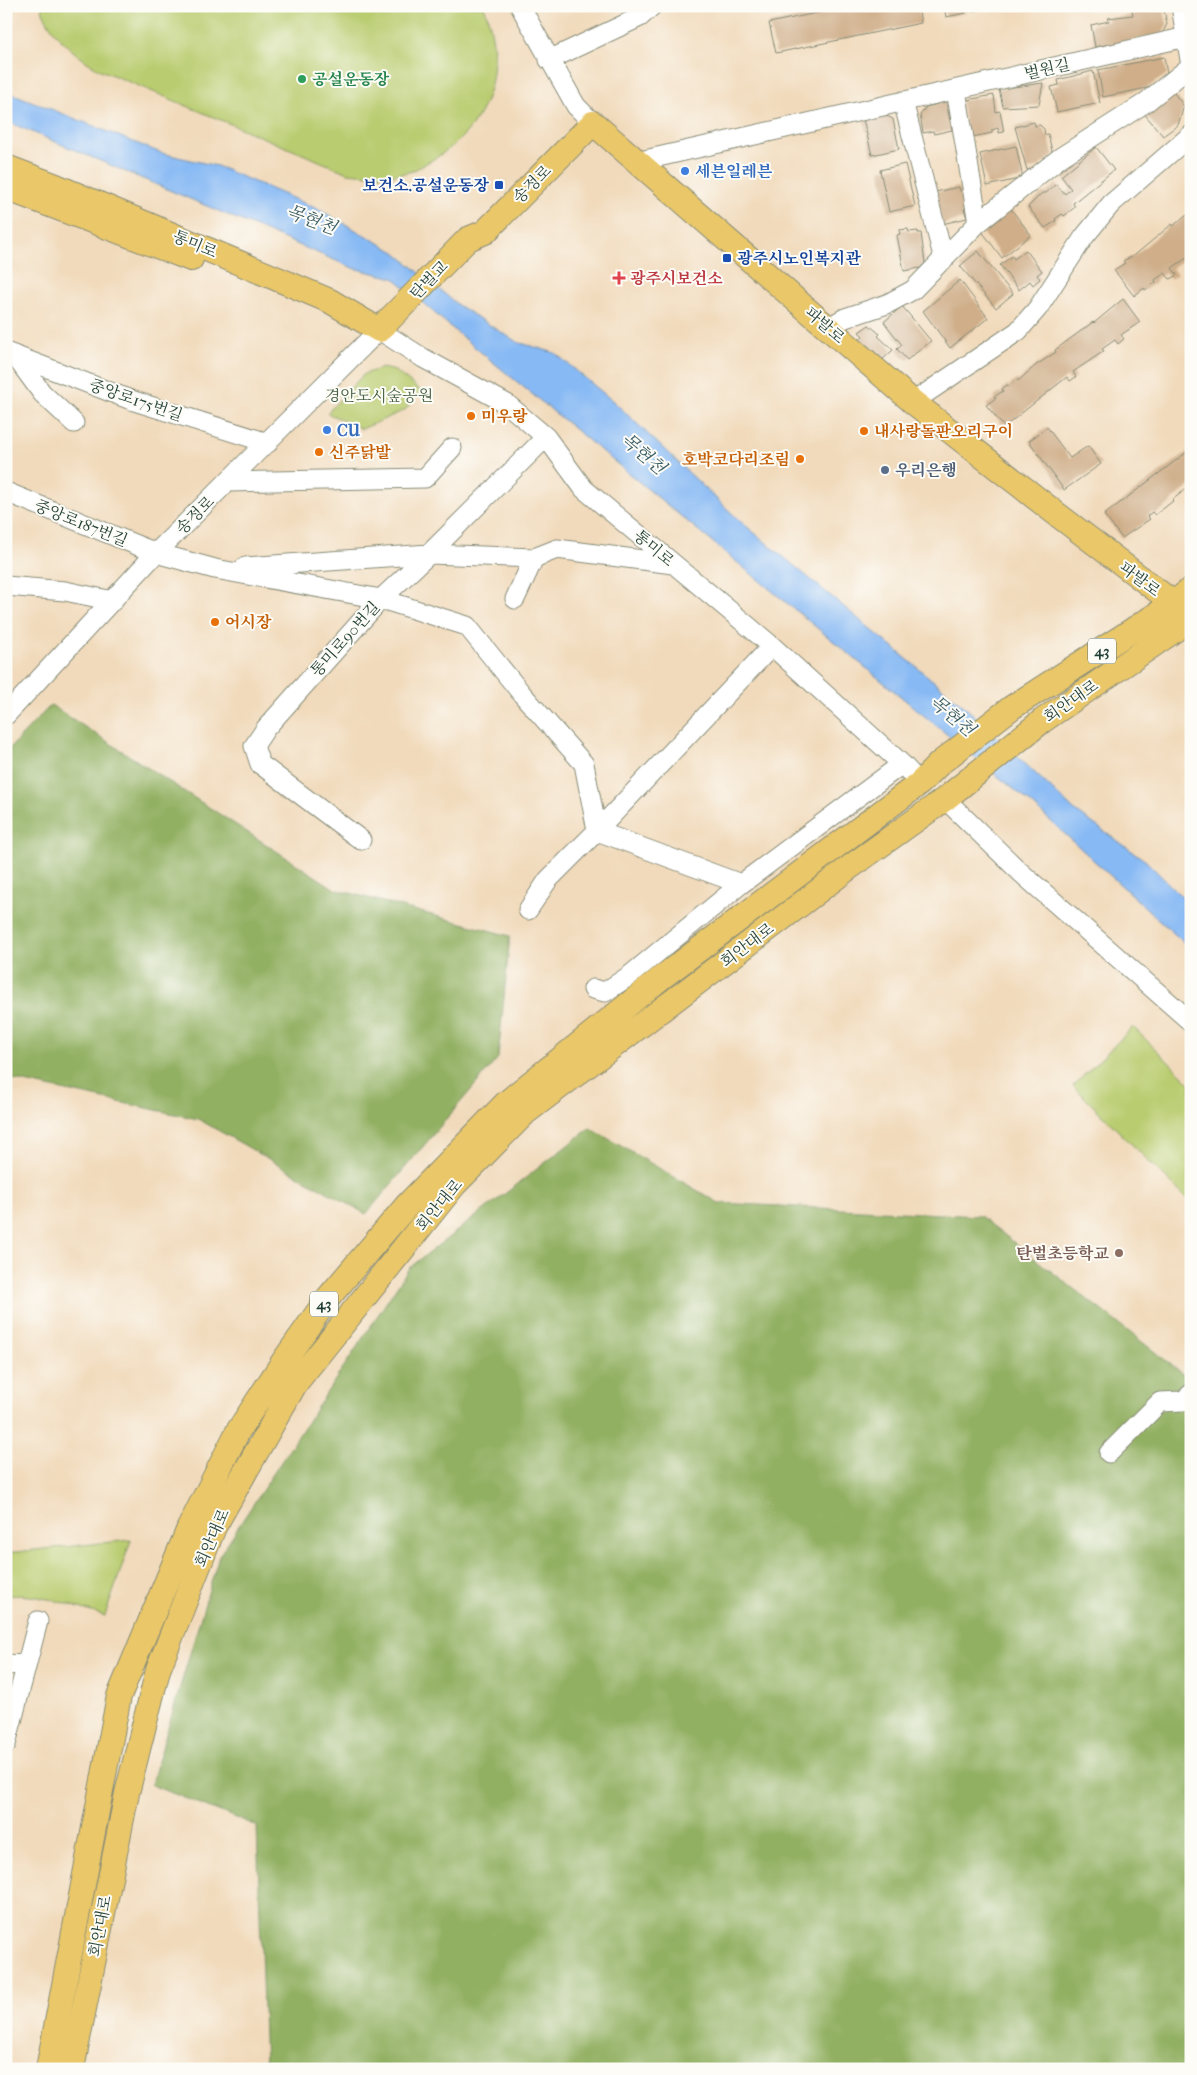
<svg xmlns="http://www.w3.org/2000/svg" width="1197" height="2075" viewBox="0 0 1197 2075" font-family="'IM FELL French Canon','Noto Serif KR',serif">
	<rect width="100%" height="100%" fill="#fdfcf7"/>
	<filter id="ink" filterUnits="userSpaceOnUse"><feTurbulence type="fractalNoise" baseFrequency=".02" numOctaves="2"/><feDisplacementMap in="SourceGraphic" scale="10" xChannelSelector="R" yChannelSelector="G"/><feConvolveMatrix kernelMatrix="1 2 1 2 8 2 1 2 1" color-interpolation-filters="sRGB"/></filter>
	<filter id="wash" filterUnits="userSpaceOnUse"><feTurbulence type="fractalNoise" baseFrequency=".0096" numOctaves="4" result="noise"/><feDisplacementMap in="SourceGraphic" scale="20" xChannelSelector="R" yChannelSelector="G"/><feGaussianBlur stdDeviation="1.12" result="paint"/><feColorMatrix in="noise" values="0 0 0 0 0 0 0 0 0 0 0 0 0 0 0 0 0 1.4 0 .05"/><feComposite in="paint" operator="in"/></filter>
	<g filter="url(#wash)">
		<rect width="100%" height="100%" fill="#f1dabb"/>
		<!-- green -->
		<path fill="#b9cc6f" stroke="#6c8452" d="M 41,6 L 484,6 C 507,68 490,127 432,160 C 426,163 419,168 412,171 C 392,178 369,175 348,173 L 98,69 C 74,54 49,34 41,6 Z
			M 382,368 L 395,371 L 421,391 L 405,410 L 362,429 L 327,413 L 364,374 Z
			M 1133,1027 L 1191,1084 L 1191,1203 L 1073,1086 Z
			M 131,1540 L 105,1616 C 74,1607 39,1592 6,1596 L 6,1553 Z"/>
		<!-- forest -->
		<path fill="#92b062" stroke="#58764b" d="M 51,705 L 335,889 L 510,936 L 498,1058 L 366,1214 L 198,1119 L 6,1078 L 6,752 Z
			M 590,1128 L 719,1203 L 980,1216 L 1191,1380 L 1191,2069 L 265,2069 L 257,1826 L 151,1785 L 219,1556 L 409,1268 Z"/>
		<!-- water -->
		<path fill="#87b9f4" stroke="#537b94" d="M 6,91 L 161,153 L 217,166 L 320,210 L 395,252 L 459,306 L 517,342 L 555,353 L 614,402 L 740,521 L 965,707 L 1074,810 L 1146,861 L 1191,906 L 1191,949 L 1033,805 L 460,335 L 394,278 L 353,268 L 6,121 Z"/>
		<g id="blocks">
			<!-- building -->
			<path fill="#cfae89" d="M 850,6 L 918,6 L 921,23 L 776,53 L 769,23 Z
				M 944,6 L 992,6 L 992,7 L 972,11 L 971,10 L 965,11 L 966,13 L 946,17 Z
				M 1131,6 L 1163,6 L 1167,24 L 1162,34 L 1095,47 L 1091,25 L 1109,21 L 1108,18 L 1133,15 Z
				M 1164,57 L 1167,74 L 1147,88 L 1103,97 L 1098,70 Z
				M 1093,71 L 1100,103 L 1057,112 L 1051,87 L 1059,85 L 1058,80 Z
				M 1043,83 L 1039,105 L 1003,107 L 999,89 Z
				M 1170,88 L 1184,106 L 1178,125 L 1163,136 L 1142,111 Z
				M 994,95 L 996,112 L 1000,111 L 1004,132 L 999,133 L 998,128 L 992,130 L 992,133 L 968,138 L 961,101 Z
				M 946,102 L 952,130 L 934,134 L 933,131 L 923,133 L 920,115 L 926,107 Z
				M 883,114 L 893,119 L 899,149 L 872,155 L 863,119 Z
				M 1034,122 L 1035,126 L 1040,125 L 1044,129 L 1045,135 L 1048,134 L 1053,155 L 1038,167 L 1027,170 L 1015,127 Z
				M 1016,146 L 1023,178 L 987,186 L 980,154 Z
				M 1096,147 L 1114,170 L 1073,203 L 1075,207 L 1064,216 L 1062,214 L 1055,219 L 1056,221 L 1045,228 L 1028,207 L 1042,193 L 1046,193 L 1056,184 L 1065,194 L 1071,189 L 1061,176 Z
				M 905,164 L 915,206 L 889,212 L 880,170 Z
				M 959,187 L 960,191 L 966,190 L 970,208 L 964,209 L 967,218 L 942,224 L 935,192 Z
				M 1011,209 L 1031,235 L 1002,258 L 981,230 L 989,223 L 991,226 Z
				M 1191,212 L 1191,255 L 1172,268 L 1177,275 L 1170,279 L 1165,273 L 1155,280 L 1156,282 L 1145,290 L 1144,288 L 1134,296 L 1114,270 L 1125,263 L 1123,261 L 1135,255 L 1172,224 L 1173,226 Z
				M 908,229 L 909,232 L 918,231 L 918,233 L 921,233 L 925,263 L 920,268 L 904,271 L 897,235 L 900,234 L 899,230 Z
				M 1026,250 L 1042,271 L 1037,275 L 1040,279 L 1033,285 L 1030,281 L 1019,290 L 1000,265 L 1012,256 L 1014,259 Z
				M 978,251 L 1013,294 L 996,308 L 960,266 Z
				M 960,280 L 988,318 L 950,348 L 923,311 Z
				M 1123,299 L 1140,322 L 1121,335 L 1124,339 L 1118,344 L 1115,340 L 1102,349 L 1104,351 L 1073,372 L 1076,377 L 1070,381 L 1067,377 L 1004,427 L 986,405 L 996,398 L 994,397 L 1003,391 L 1002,389 L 1007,385 L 1009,386 L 1017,379 L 1018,381 L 1035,366 L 1056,352 L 1055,350 L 1093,322 L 1094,323 Z
				M 902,306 L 931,341 L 907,360 L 897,349 L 902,345 L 884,322 Z
				M 869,325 L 880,334 L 878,336 L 893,350 L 881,361 L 859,341 L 863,336 L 859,332 Z
				M 1047,427 L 1070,458 L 1088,446 L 1101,464 L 1064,490 L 1029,441 Z
				M 1191,449 L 1191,488 L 1190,486 L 1172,500 L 1173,501 L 1155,515 L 1152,512 L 1147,516 L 1150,519 L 1122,538 L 1104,515 Z"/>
		</g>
	</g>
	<g filter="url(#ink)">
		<use href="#blocks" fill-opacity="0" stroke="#888c78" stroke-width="1"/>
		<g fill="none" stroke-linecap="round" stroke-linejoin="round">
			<!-- minor casing -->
			<g stroke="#888c78" stroke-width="21">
				<path id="minor" d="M 520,6 L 576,106 L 593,123
					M 1181,6 L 1191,66
					M 549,60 L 640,17 L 652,6
					M 956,90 L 978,223
					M 903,101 L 944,260
					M 636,162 L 1191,36
					M 827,328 L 845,318 L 887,304 L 913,290 L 978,223 L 1061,157 L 1145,103 L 1191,66
					M 6,352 L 131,400 L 268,443
					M 15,356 L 42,393 L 74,423
					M 913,402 L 1018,331 L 1038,308 L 1084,237 L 1111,204 L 1191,135
					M 228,482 L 425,478 L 452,448
					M 6,492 L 156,553 L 215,569 L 381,599 L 467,626 L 522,694 L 584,764 L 597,831 L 741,884
					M 245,567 L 429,554 L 534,558 L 557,549 L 673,564
					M 6,586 L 65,591 L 113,601
					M 515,599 L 534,558
					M 6,715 L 156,553 L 379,330 L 423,358 L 507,404 L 546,437 L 584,489 L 772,646 L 902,764 L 920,783
					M 945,799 L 1019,871 L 1191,1022
					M 361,840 L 260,764 L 254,746 L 266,728 L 381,599 L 429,554 L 546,437
					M 528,910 L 548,880 L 597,831 L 772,646
					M 593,989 L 605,992 L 629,976 L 741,884 L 902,764
					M 1109,1453 L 1160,1402 L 1183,1401 L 1191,1394
					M 6,1665 L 27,1663
					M 6,1744 L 38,1621"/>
			</g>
			<!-- major casing -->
			<g stroke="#888c78" stroke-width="26">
				<path id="major" d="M 6,167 L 56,186 L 330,301 L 379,330
					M 6,188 L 191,259
					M 379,330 L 468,239 L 485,232 L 593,123 L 913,402 L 1054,512 L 1184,611
					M 48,2069 L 119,1696 L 189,1528 L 238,1431 L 283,1362 L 328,1298 L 408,1204 L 506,1103 L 661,978 L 920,783 L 940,763 L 1011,708 L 1173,604 L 1191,589
					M 72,2069 L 127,1793 L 158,1670 L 214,1527 L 295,1384 L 455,1184 L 525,1113 L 850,867 L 945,799 L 1042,721 L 1191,619"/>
			</g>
			<!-- minor -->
			<use href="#minor" stroke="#fff" stroke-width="19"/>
			<!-- major -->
			<use href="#major" stroke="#eac769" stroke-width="24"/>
		</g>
	</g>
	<!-- markers -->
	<circle fill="#2e9e5b" stroke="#fdfcf7" stroke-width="2" cx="302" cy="79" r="5"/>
	<g fill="#3f7fe0" stroke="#fdfcf7" stroke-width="2">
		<circle cx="685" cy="171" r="5"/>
		<circle cx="327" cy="430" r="5"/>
	</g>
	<g fill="#1a4fb4" stroke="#fdfcf7" stroke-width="2">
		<rect x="494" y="180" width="10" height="10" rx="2.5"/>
		<rect x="722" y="253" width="10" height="10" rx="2.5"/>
	</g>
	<path fill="#e0444e" stroke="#fdfcf7" stroke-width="2" d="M616.5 270.5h5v5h5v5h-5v5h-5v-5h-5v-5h5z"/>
	<g fill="#e8710a" stroke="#fdfcf7" stroke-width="2">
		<circle cx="471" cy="416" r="5"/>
		<circle cx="864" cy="431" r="5"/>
		<circle cx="319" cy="452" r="5"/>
		<circle cx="800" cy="459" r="5"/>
		<circle cx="215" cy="622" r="5"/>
	</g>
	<circle fill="#5c6f8a" stroke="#fdfcf7" stroke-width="2" cx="885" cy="470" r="5"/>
	<circle fill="#8d6e63" stroke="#fdfcf7" stroke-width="2" cx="1119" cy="1253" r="5"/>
	<g text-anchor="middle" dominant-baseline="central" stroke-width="4" stroke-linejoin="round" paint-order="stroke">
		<!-- shield labels -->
		<g fill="#fdfcf7" stroke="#62766e" stroke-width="1">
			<rect x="1088" y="638.5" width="28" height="25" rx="4"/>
			<rect x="310" y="1291.5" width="28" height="25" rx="4"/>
		</g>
		<g font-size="15" font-weight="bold" fill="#1f3d34">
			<text x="1102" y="651">43</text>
			<text x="324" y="1304">43</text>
		</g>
		<!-- street labels -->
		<g font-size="16" fill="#1f3d34" stroke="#fdfcf7">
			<text transform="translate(1047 69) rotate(-13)">벌원길</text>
			<text transform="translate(532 184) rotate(-45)">송정로</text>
			<text transform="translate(195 244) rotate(23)">통미로</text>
			<text transform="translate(429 280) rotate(-46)">탄벌교</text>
			<text transform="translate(825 325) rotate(41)">파발로</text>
			<text transform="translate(136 400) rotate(19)">중앙로175번길</text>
			<text transform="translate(195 515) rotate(-45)">송정로</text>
			<text transform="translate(81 523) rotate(22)">중앙로187번길</text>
			<text transform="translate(654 548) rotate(40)">통미로</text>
			<text transform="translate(1140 579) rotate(37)">파발로</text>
			<text transform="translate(345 639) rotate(-48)">통미로90번길</text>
			<text transform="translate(1071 701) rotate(-35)">회안대로</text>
			<text transform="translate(747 945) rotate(-37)">회안대로</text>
			<text transform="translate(439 1205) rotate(-50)">회안대로</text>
			<text transform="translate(212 1538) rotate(-66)">회안대로</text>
			<text transform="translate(100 1926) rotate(-79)">회안대로</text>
		</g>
		<!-- leisure labels -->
		<g font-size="16" font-weight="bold" fill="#27864d" stroke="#fdfcf7" text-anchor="start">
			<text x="312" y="79">공설운동장</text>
		</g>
		<!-- shop labels -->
		<g font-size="16" font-weight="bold" fill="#366cbe" stroke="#fdfcf7" text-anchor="start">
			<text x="695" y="171">세븐일레븐</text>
			<text x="337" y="430">CU</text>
		</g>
		<!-- transit labels -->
		<g font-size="16" font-weight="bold" fill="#164399" stroke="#fdfcf7" text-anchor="end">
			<text x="489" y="185">보건소.공설운동장</text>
			<text x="737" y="258" text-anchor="start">광주시노인복지관</text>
		</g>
		<!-- health labels -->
		<g font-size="16" font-weight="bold" fill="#be3a42" stroke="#fdfcf7" text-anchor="start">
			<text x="630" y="278">광주시보건소</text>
		</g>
		<!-- park labels -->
		<g font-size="16" fill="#466143" stroke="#fdfcf7">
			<text x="379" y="395">경안도시숲공원</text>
		</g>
		<!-- food labels -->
		<g font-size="16" font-weight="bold" fill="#c56008" stroke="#fdfcf7" text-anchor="start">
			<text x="481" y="416">미우랑</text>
			<text x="874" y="431">내사랑돌판오리구이</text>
			<text x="329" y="452">신주닭발</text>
			<text x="790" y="459" text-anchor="end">호박코다리조림</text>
			<text x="225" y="622">어시장</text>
		</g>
		<!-- service labels -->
		<g font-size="16" font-weight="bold" fill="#4e5e75" stroke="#fdfcf7" text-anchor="start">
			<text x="895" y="470">우리은행</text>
		</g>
		<!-- education labels -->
		<g font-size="16" font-weight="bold" fill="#785e54" stroke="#fdfcf7" text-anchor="end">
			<text x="1109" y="1253">탄벌초등학교</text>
		</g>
		<!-- water labels -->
		<g font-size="18" font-style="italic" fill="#395c64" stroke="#fdfcf7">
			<text transform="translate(311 220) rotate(21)">목현천</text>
			<text transform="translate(643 454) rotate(41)">목현천</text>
			<text transform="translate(952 716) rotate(40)">목현천</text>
		</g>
	</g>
	<!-- margin -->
	<rect width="1197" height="2075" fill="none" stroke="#fdfcf7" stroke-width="25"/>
</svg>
